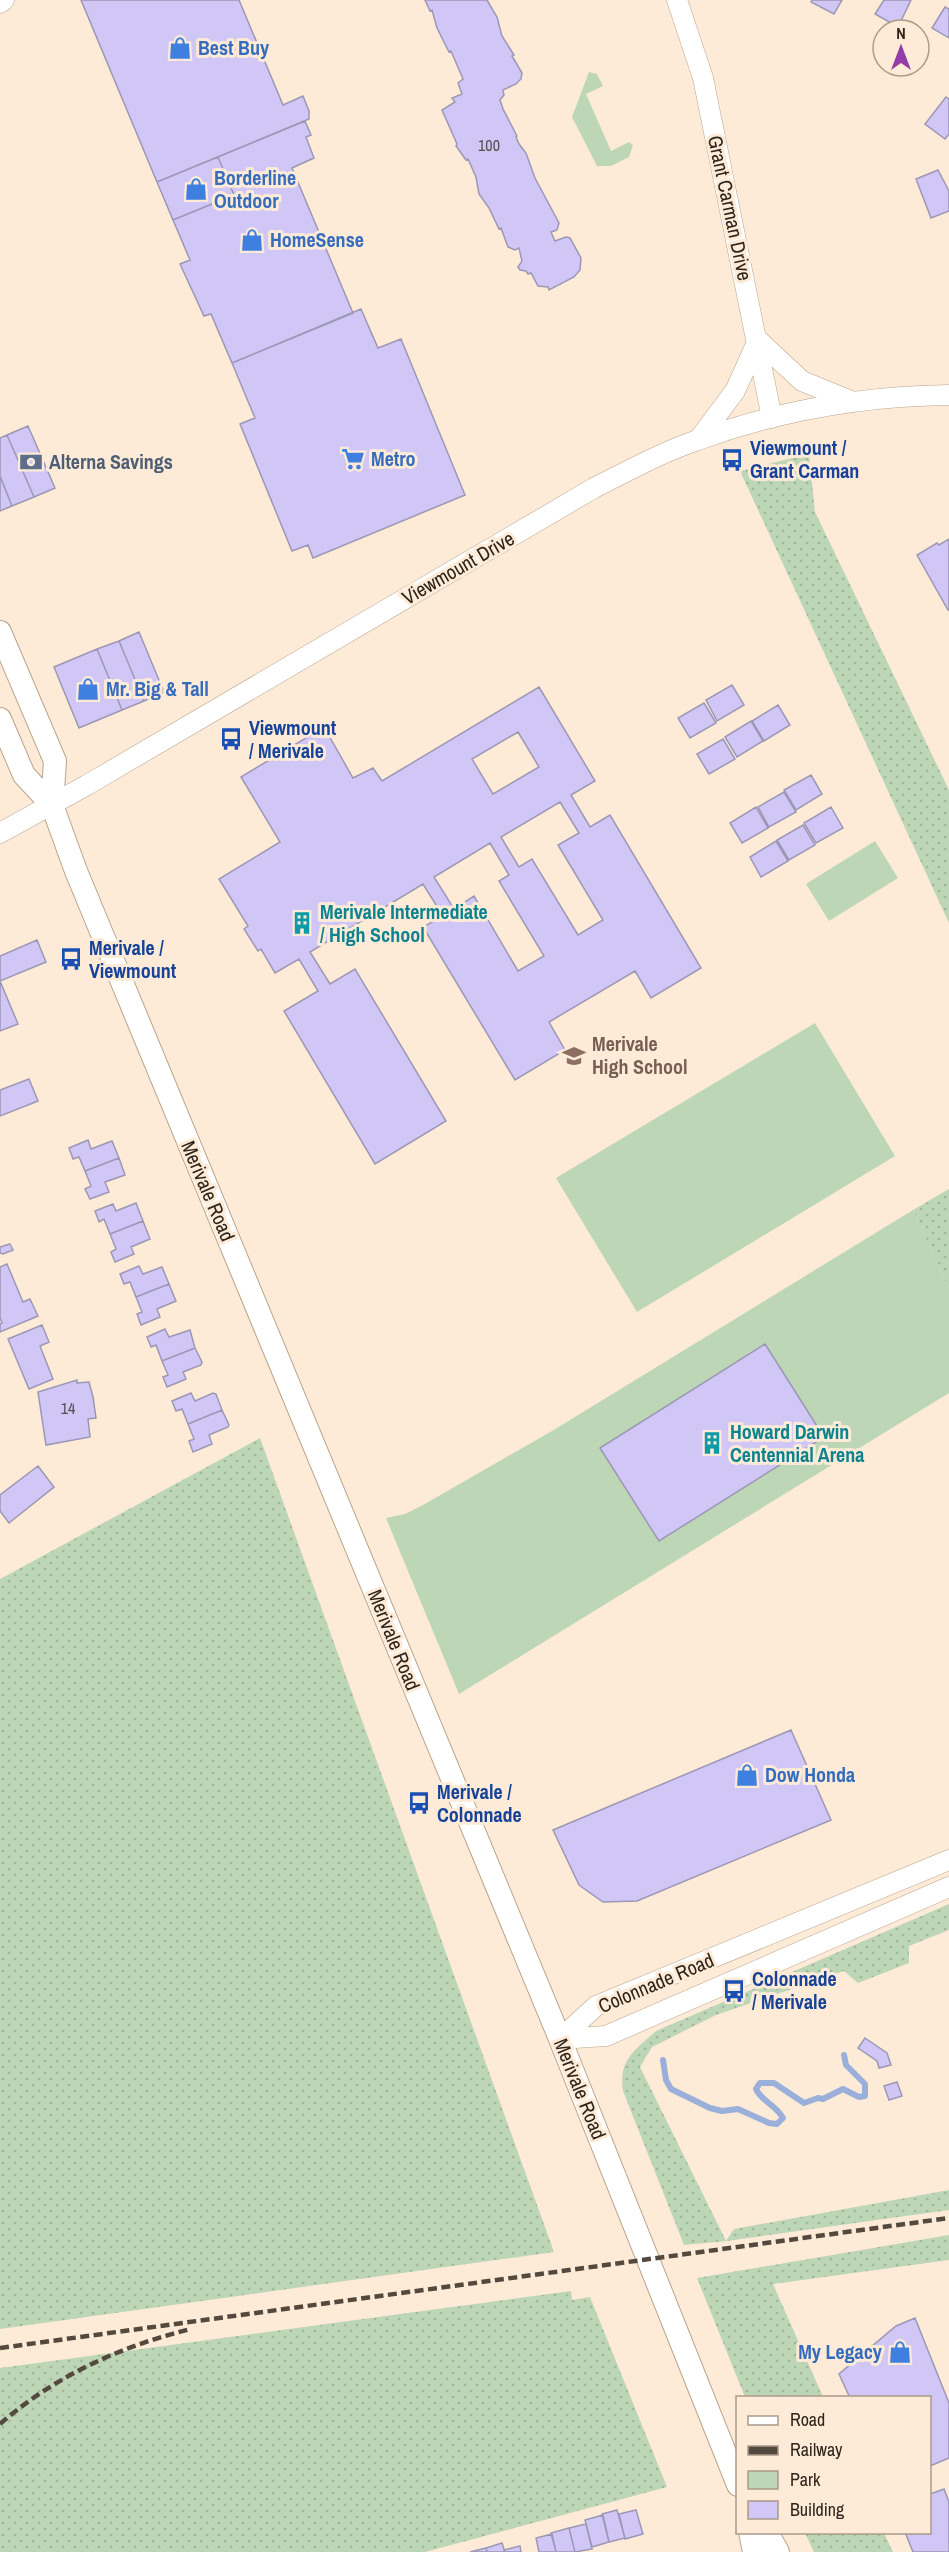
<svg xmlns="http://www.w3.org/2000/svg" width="949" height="2552" font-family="'Archivo Narrow',sans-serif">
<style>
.grass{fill:url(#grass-dots)}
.green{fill:#bcd6b6}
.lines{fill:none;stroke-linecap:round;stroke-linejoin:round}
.stream{stroke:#9ab0da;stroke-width:6}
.building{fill:#d0c7f7;stroke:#9c97b4;stroke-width:1.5;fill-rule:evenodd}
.tertiary-casing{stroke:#b9a38b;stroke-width:21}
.secondary-casing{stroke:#b9a38b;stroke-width:24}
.tertiary{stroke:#fff;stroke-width:20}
.secondary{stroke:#fff;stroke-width:22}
.rail{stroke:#54493e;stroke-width:4.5;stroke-dasharray:9 4.5;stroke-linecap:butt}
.labels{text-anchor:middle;stroke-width:6;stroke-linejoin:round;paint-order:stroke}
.number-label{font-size:16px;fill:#554c51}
.shop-label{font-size:20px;font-weight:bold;fill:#366cbe;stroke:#feebd7;text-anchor:start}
.street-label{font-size:20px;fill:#2c231a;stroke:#feebd7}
.transit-label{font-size:20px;font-weight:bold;fill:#164399;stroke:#feebd7;text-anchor:start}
.service-label{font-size:20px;font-weight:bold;fill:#4e5e75;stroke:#feebd7;text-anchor:start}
.culture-label{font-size:20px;font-weight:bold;fill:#0d838f;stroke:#feebd7;text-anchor:start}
.education-label{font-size:20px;font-weight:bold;fill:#785e54;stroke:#feebd7;text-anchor:start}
</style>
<defs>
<pattern id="grass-dots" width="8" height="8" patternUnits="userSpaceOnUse" patternTransform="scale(1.5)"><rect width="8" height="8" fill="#bcd6b6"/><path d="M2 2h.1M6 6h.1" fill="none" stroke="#a2b79c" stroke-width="1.8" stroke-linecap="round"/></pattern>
</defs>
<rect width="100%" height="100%" fill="#feebd7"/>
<path class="grass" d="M809,454L815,512L949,790V923L740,471Z
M949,1189V1289L913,1210Z
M260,1438L554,2252L0,2329V1579Z
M949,1904V1930L909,1946V1963L858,1983L844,1971L716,2015L652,2047L640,2067L726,2241L734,2229L949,2190V2210L727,2241L684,2245L623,2091C618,2060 635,2050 656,2031Z
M949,2235V2260L773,2284L823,2397H745L697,2278Z
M571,2291L572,2300L590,2297L667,2487L425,2552H0V2368Z
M805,2533H884L893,2552H814Z"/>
<path class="green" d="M589,72L597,74L603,86L586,94L611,151L629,142L633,145L629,157L611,166H597L572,117Z
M875,841L898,878L829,921L806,884Z
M815,1023L895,1156L637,1312L556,1178Z
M913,1210L949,1289V1393L459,1694L386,1518L405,1514L423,1505L552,1431Z"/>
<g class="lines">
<path class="stream" d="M663,2060L666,2080L671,2089L710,2108L722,2111L738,2109L769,2123L777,2124L783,2118C776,2105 761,2101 756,2089L760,2083H774L804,2103L818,2098L823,2099L843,2089L859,2097L865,2096V2084L846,2065L844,2055"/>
</g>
<path class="building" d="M81,0H239L283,105L303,96L309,111V119L157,182Z
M425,0H487L497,17L502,36L514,55L512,56L522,73L521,79L516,84L503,90L504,95L500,100L503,109L517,136L516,137L519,144L526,153L535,178L559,223L557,230L551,232L555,241L566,237L570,238L581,258L580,270L574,277L549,290L548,287L538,286L531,273L528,274L526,271L520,270L518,267L522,261L519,248L515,250L508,247L501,228L499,229L489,208L479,194L476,177L468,159L466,160L456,146L457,144L442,110L455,102L452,98L462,94L458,83L463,79L451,51L449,52L437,28L432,10L430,11Z
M812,0H842L834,14L811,2Z
M884,0H911L898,27L875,14Z
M945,7L949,9V38L932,28Z
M946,97L949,99V134L945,139L925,124Z
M305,121L311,135L306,137L314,158L292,168L353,313L232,363L211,314L204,316L180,264L190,260L173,220L234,195L218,157Z
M218,157L234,195L173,220L157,182Z
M938,170L949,191V211L931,218L916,179Z
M361,309L378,348L401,339L465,495L313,558L308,545L292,551L240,424L255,418L232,363Z
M28,426L55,488L34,497L7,435Z
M7,435L34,497L12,506L0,476V438Z
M0,476L12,506L0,511Z
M949,539V610H948L917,555L937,543L939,545Z
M139,632L164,692L144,701L119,641Z
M119,641L144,701L122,710L97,649Z
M97,649L122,710L79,728L54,667Z
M732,685L744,705L717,721L706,700Z
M539,687L595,781L571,795L590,827L610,815L701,968L651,998L635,971L549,1022L565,1050L515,1080L423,927L443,916L423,884L310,952L330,984L355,969L446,1121L375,1164L284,1011L318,991L299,959L275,973L261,949L258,951L244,929L248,926L219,879L280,842L241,777L324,727L353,778L373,768L382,781ZM518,732L539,767L493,794L472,759ZM560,802L579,833L558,845L603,920L578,935L532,859L519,867L501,837ZM490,843L509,875L499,881L544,956L518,971L474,896L454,909L434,877Z
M704,703L716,723L690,738L678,718Z
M778,705L790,725L764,741L752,721Z
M751,721L763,741L737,757L725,737Z
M723,739L735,759L709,774L697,754Z
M811,775L822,794L796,810L784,790Z
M784,792L796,812L769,827L758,807Z
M756,807L768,828L742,843L730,823Z
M831,807L843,828L816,843L804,823Z
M803,825L815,845L789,860L777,840Z
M776,841L788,861L761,877L750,857Z
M37,940L46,962L0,981V956Z
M0,981L18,1024L0,1031Z
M29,1079L38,1101L0,1116V1090Z
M88,1140L91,1149L112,1141L119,1158L85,1171L79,1157L73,1159L69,1148Z
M119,1158L125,1175L105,1182L109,1192L90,1199L85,1189L91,1186L85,1171Z
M136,1203L143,1221L110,1234L104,1219L99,1222L95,1211L113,1204L116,1211Z
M143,1221L150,1239L131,1247L134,1254L115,1262L111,1252L116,1249L110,1234Z
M10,1244L13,1250L3,1254L0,1253V1247Z
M7,1264L23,1302L30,1299L38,1316L0,1332V1324L2,1323L0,1318V1267Z
M139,1266L143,1274L162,1267L169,1284L136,1297L130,1282L124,1284L120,1274Z
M169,1284L176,1301L157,1309L160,1317L141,1325L137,1314L142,1312L136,1297Z
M42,1325L49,1342L40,1346L53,1379L29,1389L8,1339Z
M165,1329L169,1337L190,1330L195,1348L162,1361L156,1345L151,1347L147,1337Z
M765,1344L824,1437L659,1541L600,1448Z
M195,1348L202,1362L201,1365L183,1372L186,1379L167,1387L163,1377L168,1375L162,1361Z
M77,1380V1383L89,1382L93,1397L96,1418L88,1419L90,1437L46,1445L38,1392Z
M191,1393L195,1401L213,1393L216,1394L222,1410L188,1424L182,1409L176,1411L172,1401Z
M222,1410L229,1425L228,1427L209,1435L212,1444L193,1452L189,1441L194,1439L188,1424Z
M38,1466L54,1487L9,1523L0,1511V1495Z
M791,1730L831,1820L637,1901L603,1902L579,1885L553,1830Z
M865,2038L887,2053L891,2065L879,2068L877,2061L858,2048Z
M897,2082L902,2096L889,2100L884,2086Z
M915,2318L949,2403V2458L930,2466V2398H850L839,2374L896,2326Z
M944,2489L949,2502V2552H913L905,2532H930V2494Z
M617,2510L625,2538L609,2542L602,2514Z
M636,2510L643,2534L625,2539L619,2514Z
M603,2515L609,2542L592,2547L585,2520Z
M586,2524L592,2549L575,2552L569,2528Z
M569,2528L575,2552H556L551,2533Z
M552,2534L556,2552H539L536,2538Z
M502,2543L505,2552H487L486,2548Z
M520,2546L521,2552H505L504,2550Z
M486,2548L487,2552H470Z"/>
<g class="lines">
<g class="tertiary-casing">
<path id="tertiary" d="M677,0L703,78L772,418
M0,3L4,0
M758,340L802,381L851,401
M699,439L735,391L758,340
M0,833L87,785L594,488C628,471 662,452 698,440C778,411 864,396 949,395
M560,2039L596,2006L949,1860
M560,2039L606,2036L949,1887"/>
</g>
<g class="secondary-casing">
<path id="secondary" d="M0,632L55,761L52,805L76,871L560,2039L738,2485
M0,719L24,775L52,805
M750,2532L754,2552
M767,2532L778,2552"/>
</g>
<use href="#tertiary" class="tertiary"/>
<use href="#secondary" class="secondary"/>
<path class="rail" d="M0,2348L949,2218
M0,2424C55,2376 121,2346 191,2329"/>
</g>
<defs>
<g id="shop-bare" transform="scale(1.8)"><path d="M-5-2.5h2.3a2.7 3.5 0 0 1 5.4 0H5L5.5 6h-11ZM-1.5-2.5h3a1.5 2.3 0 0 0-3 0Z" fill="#3f7fe0" stroke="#feebd7" stroke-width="2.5" paint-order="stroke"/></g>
<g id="supermarket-bare" transform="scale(1.8)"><path d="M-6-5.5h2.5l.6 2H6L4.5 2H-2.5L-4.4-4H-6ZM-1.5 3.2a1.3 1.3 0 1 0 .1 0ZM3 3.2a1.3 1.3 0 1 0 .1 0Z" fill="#3f7fe0" stroke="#feebd7" stroke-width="2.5" paint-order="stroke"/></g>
<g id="bus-bare" transform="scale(1.8)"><path d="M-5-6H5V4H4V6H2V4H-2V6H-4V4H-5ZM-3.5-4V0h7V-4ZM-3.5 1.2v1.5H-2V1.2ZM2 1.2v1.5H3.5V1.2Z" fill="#1a4fb4" stroke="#feebd7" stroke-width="2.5" paint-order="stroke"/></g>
<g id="bank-bare" transform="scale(1.8)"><path d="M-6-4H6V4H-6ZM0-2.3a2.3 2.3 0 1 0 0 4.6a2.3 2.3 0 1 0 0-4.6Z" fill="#5c6f8a" stroke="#feebd7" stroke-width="2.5" paint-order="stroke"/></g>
<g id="building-bare" transform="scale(1.8)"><path d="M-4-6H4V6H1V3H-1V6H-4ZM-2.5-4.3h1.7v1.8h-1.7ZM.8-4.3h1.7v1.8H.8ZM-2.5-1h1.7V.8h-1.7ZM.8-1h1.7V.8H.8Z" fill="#0f9aa8" stroke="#feebd7" stroke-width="2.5" paint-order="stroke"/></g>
<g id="school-bare" transform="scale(1.8)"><path d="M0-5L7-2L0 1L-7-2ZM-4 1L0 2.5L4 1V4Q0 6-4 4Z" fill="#8d6e63" stroke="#feebd7" stroke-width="2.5" paint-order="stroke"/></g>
</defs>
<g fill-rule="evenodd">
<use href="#shop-bare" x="180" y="48"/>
<use href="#shop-bare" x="196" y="189"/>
<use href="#shop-bare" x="252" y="240"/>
<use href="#supermarket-bare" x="353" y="459"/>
<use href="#bus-bare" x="732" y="460"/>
<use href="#bank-bare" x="31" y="462"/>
<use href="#shop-bare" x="88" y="689"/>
<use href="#bus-bare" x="231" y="739"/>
<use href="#building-bare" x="302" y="923"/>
<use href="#bus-bare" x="71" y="959"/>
<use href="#school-bare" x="574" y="1056"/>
<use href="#building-bare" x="712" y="1443"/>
<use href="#shop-bare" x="747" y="1775"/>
<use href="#bus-bare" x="419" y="1803"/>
<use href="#bus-bare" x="734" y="1991"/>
<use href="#shop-bare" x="900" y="2352"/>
</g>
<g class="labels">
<g class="number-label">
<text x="489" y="151">100</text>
<text x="68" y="1414">14</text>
</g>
<g class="shop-label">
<text x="198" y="55">Best Buy</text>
<text x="214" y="185">Borderline<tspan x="214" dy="23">Outdoor</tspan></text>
<text x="270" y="247">HomeSense</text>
<text x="371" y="466">Metro</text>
<text x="106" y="696">Mr. Big &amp; Tall</text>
<text x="765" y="1782">Dow Honda</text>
<text x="882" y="2359" text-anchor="end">My Legacy</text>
</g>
<g class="street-label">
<text transform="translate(730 208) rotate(78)" y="7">Grant Carman Drive</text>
<text transform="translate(458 568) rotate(-30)" y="7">Viewmount Drive</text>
<text transform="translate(208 1191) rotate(67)" y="7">Merivale Road</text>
<text transform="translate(394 1640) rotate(68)" y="7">Merivale Road</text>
<text transform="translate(656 1983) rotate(-23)" y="7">Colonnade Road</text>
<text transform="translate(580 2089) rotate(68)" y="7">Merivale Road</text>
</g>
<g class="transit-label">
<text x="750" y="455">Viewmount /<tspan x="750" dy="23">Grant Carman</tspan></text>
<text x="249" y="735">Viewmount<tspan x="249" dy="23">/ Merivale</tspan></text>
<text x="89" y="955">Merivale /<tspan x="89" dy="23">Viewmount</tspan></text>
<text x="437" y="1799">Merivale /<tspan x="437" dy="23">Colonnade</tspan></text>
<text x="752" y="1986">Colonnade<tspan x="752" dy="23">/ Merivale</tspan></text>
</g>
<g class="service-label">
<text x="49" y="469">Alterna Savings</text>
</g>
<g class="culture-label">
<text x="320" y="919">Merivale Intermediate<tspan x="320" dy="23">/ High School</tspan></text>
<text x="730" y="1439">Howard Darwin<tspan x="730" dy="23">Centennial Arena</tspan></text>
</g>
<g class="education-label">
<text x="592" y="1051">Merivale<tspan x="592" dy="23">High School</tspan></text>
</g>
</g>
<rect x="736" y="2396" width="195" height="138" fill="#feebd7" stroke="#aa9b8b" stroke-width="1.5"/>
<rect x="748" y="2416" width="30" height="9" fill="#ffffff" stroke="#aa9b8b" stroke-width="1.5"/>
<text x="790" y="2426" font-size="18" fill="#2c231a">Road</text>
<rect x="748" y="2446" width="30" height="9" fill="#54493e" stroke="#aa9b8b" stroke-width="1.5"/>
<text x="790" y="2456" font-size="18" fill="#2c231a">Railway</text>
<rect x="748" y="2471" width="30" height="18" fill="#bcd6b6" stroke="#aa9b8b" stroke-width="1.5"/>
<text x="790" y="2486" font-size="18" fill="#2c231a">Park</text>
<rect x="748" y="2501" width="30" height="18" fill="#d0c7f7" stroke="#aa9b8b" stroke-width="1.5"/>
<text x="790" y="2516" font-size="18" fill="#2c231a">Building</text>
<g transform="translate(901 48)"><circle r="28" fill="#feebd7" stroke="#aa9b8b" stroke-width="1.5"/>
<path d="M0-4.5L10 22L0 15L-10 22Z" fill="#943da9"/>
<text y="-9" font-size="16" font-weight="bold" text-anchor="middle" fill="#2c231a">N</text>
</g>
</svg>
